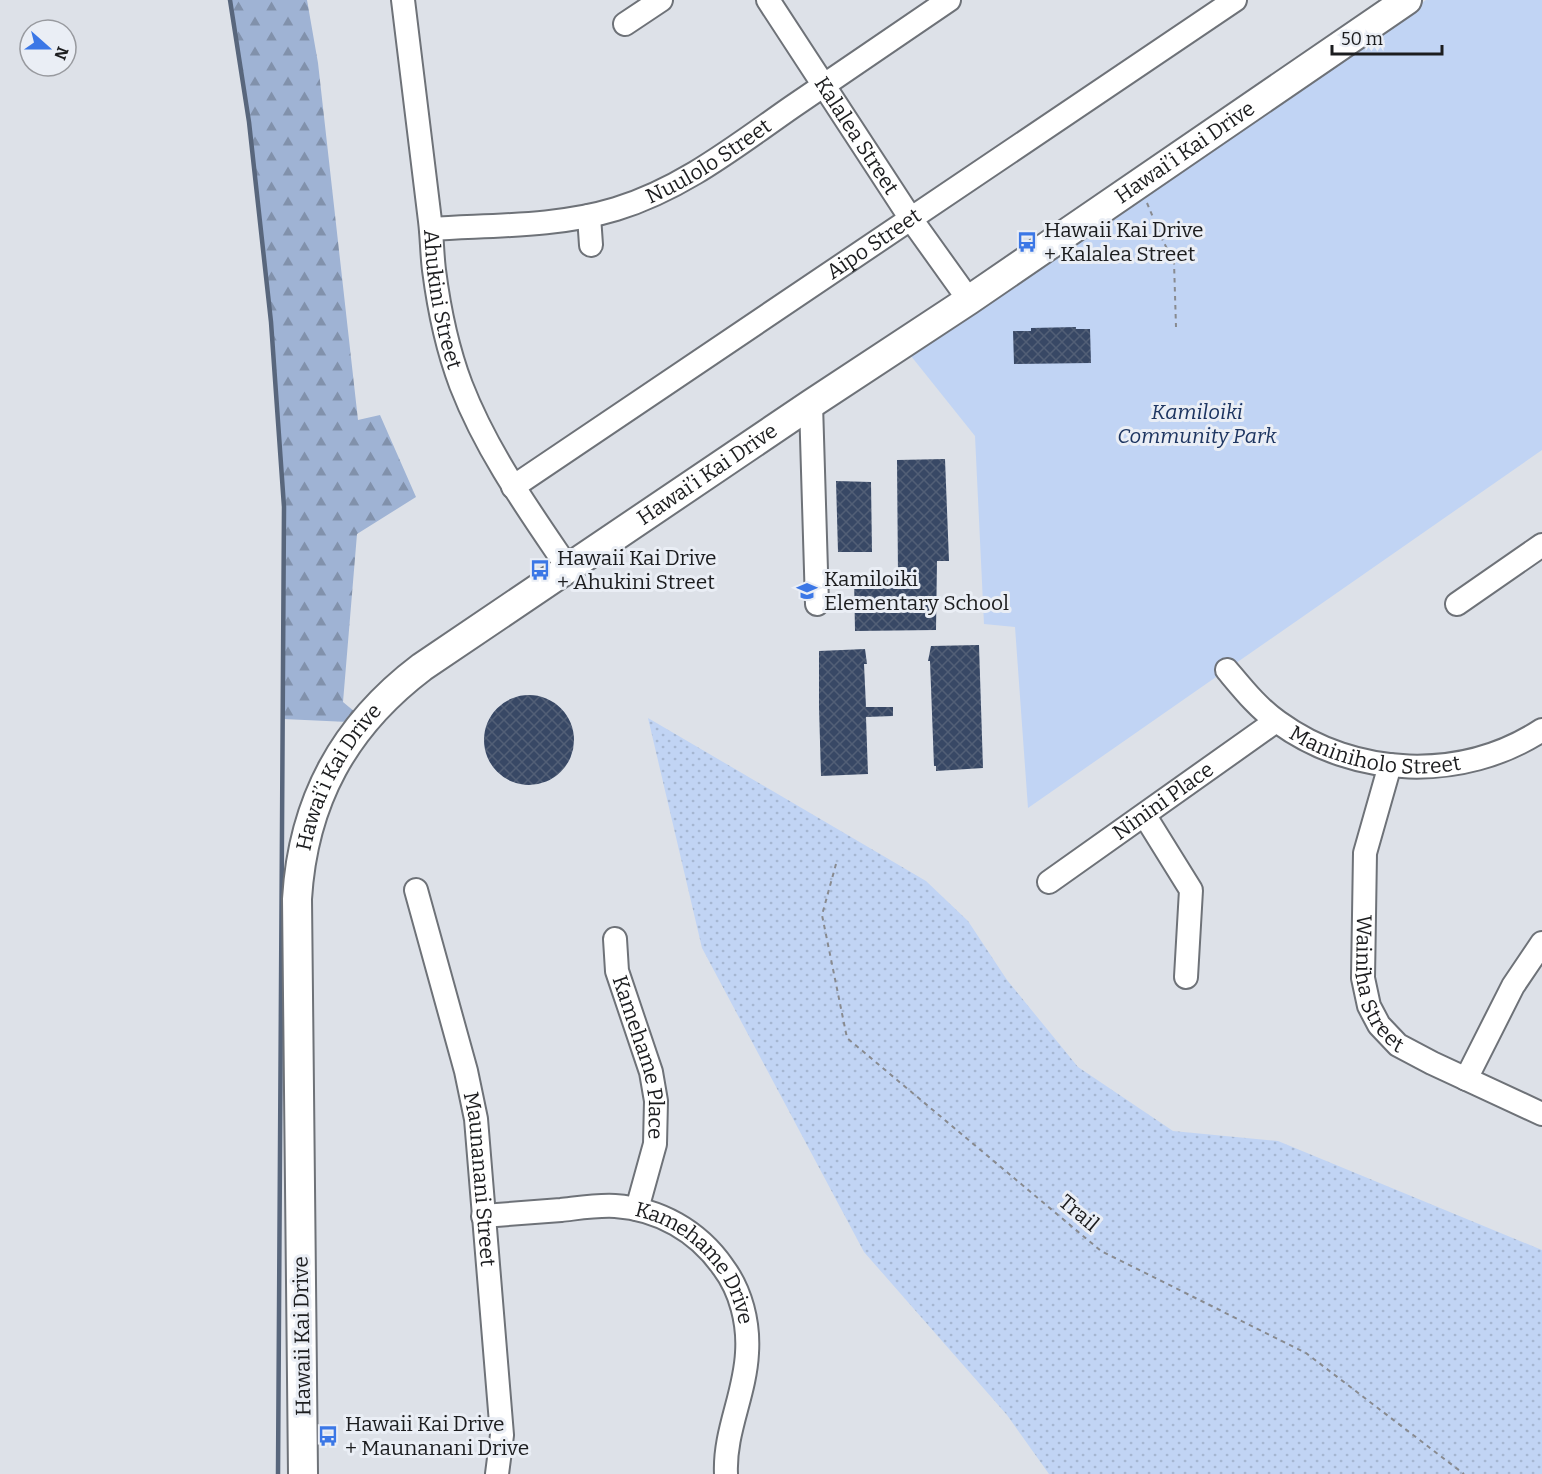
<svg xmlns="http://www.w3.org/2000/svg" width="1542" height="1474" font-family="Bitter,serif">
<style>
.grass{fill:url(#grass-dots)}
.forest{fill:url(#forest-firs)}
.park{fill:#c1d4f4}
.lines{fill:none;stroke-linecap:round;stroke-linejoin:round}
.stream{stroke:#58667c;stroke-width:4.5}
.building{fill:url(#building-cross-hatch)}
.minor-casing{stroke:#6e7278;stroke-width:26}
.major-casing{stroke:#6e7278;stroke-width:32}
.path{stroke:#888a8f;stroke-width:2;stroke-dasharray:4.5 4.5;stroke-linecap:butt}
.minor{stroke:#fff;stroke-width:22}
.major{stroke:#fff;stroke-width:28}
.labels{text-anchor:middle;stroke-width:6;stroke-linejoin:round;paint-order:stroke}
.street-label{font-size:21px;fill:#1c1d1f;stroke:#eaeef5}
.poi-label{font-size:21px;fill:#1c1d1f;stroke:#eaeef5;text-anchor:start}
.park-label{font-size:21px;font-style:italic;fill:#1d3561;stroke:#eaeef5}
</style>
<defs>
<pattern id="grass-dots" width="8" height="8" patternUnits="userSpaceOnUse" patternTransform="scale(1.5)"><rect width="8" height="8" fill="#c1d4f4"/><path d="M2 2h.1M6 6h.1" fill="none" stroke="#a5b6d1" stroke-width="1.8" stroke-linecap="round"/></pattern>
<pattern id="forest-firs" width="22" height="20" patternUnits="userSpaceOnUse" patternTransform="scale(1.5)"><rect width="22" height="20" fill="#9fb3d4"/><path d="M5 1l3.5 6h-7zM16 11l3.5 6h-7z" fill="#8191ab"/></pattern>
<pattern id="building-cross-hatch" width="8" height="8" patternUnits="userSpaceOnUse" patternTransform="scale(1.5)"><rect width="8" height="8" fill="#384865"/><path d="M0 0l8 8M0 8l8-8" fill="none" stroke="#525f76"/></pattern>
</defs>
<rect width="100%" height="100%" fill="#dde1e8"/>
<path class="grass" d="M648,718L926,881L968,921L1007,980L1078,1067L1173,1131L1278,1141L1542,1250V1474H1049L1007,1415L864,1252L702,948Z"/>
<path class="forest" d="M230,0H307L318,63L358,420L380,415L416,497L357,534L343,702L355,712L348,722L283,719L284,507L271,322L249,122Z"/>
<path class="park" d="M1426,0H1542V450L1028,808L1015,627L984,624L975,436L911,356Z"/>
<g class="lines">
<path class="stream" d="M230,0L249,122L271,322L284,507L278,1474"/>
</g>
<path class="building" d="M1076,327V329H1090L1091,363L1014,364L1013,331H1031V328Z
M945,459L949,561H937L936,630L855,631L854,576L898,575L897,460Z
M836,481L871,482L872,552H838Z
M979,645L983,768L936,771V766H934L930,661H928L931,646Z
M865,649L867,664H864L866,707H893V716L866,717L868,774L821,776L819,707V651Z
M484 740a45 45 0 1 1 90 0a45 45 0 1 1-90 0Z"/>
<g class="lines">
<g class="minor-casing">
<g id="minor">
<path id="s1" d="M403,0C412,74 421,147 430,221C432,237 432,254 434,270C439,309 447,348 461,385C487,452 528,509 568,568"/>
<path id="s2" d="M768,0L911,219L969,300"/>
<path d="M625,24L661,0"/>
<path d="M589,216L591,245"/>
<path id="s3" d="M431,229C492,225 557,227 616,209C682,189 736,146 792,107C844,71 897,36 949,0"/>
<path d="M811,404L817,604"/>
<path id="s4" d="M513,487L1235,0"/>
<path d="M1457,604L1542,545"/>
<path id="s5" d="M1227,670C1243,689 1258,708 1278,722C1355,778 1462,782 1542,730"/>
<path id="s6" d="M1390,765L1365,853L1363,978L1369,1006L1379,1025L1398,1045L1432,1063L1542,1114"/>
<path d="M1145,816L1191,890L1186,977"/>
<path id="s7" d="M1049,882L1276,721"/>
<path id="s8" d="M416,890L466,1071L476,1119L502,1435L497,1474"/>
<path id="s9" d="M615,939L617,971L651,1072L656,1101L655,1144L637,1209"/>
<path d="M1466,1079L1513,986L1542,943"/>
<path id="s10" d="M483,1216C509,1214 535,1212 561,1210C579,1208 597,1205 615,1206C659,1209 698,1231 723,1267C741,1291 749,1323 747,1353C745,1395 724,1432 726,1474"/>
</g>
</g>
<g class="major-casing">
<g id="major">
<path id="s11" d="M303,1474L297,899C303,801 344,726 422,667L811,404L969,300L1407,0"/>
</g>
</g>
<path class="path" d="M1147,203L1163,241L1174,262L1176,327
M836,864L822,915L847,1038L1101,1251L1306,1353L1464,1474"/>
<use href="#minor" class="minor"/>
<use href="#major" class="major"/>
</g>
<defs>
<g id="bus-bare" transform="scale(1.62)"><path d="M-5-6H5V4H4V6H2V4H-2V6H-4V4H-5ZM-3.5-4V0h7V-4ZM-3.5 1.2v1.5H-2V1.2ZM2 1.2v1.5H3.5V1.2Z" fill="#3b77e6" stroke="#eaeef5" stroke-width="2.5" paint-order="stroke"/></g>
<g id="school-bare" transform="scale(1.62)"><path d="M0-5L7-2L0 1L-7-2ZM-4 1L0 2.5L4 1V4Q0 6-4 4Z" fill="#3b77e6" stroke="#eaeef5" stroke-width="2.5" paint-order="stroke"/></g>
</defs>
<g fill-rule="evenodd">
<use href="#bus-bare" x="1027" y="242"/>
<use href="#bus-bare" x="540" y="570"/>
<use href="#school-bare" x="807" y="591"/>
<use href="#bus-bare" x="328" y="1436"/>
</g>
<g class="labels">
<g class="street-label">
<text dy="7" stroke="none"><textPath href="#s2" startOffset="162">Kalalea Street</textPath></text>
<text dy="7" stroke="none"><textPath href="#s11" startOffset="1768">Hawai’i Kai Drive</textPath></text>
<text dy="7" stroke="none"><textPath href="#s3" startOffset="291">Nuulolo Street</textPath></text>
<text dy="7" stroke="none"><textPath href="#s4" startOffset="435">Aipo Street</textPath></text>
<text dy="7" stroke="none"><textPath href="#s1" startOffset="302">Ahukini Street</textPath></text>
<text dy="7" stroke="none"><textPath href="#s11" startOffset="1192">Hawai’i Kai Drive</textPath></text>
<text dy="7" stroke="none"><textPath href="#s5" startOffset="177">Maniniholo Street</textPath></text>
<text dy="7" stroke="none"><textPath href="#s11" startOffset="706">Hawai’i Kai Drive</textPath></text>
<text dy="7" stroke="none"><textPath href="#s7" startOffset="140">Ninini Place</textPath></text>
<text dy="7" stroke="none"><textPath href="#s6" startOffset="226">Wainiha Street</textPath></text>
<text dy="7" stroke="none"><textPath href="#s9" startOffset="122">Kamehame Place</textPath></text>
<text dy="7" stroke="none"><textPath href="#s8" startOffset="297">Maunanani Street</textPath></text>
<text transform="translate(1079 1213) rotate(40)" y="7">Trail</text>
<text dy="7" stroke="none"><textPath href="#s10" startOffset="238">Kamehame Drive</textPath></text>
<text transform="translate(302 1336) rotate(-91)" y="7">Hawaii Kai Drive</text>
</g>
<g class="poi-label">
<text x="1044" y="237">Hawaii Kai Drive<tspan x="1044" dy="24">+ Kalalea Street</tspan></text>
<text x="557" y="565">Hawaii Kai Drive<tspan x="557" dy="24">+ Ahukini Street</tspan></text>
<text x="824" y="586">Kamiloiki<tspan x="824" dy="24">Elementary School</tspan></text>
<text x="345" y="1431">Hawaii Kai Drive<tspan x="345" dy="24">+ Maunanani Drive</tspan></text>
</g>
<g class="park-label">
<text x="1197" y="419">Kamiloiki<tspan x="1197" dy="24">Community Park</tspan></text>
</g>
</g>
<g transform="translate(48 48) rotate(111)"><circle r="28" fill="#eaeef5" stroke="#989a9f" stroke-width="1.5"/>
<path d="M0-4.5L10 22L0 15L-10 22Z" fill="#3b77e6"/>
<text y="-9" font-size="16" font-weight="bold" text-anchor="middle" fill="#1c1d1f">N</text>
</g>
<path d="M1332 45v9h110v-9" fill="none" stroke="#1c1d1f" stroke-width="3"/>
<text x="1341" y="45" font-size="18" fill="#1c1d1f" stroke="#eaeef5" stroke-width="4.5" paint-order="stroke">50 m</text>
</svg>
